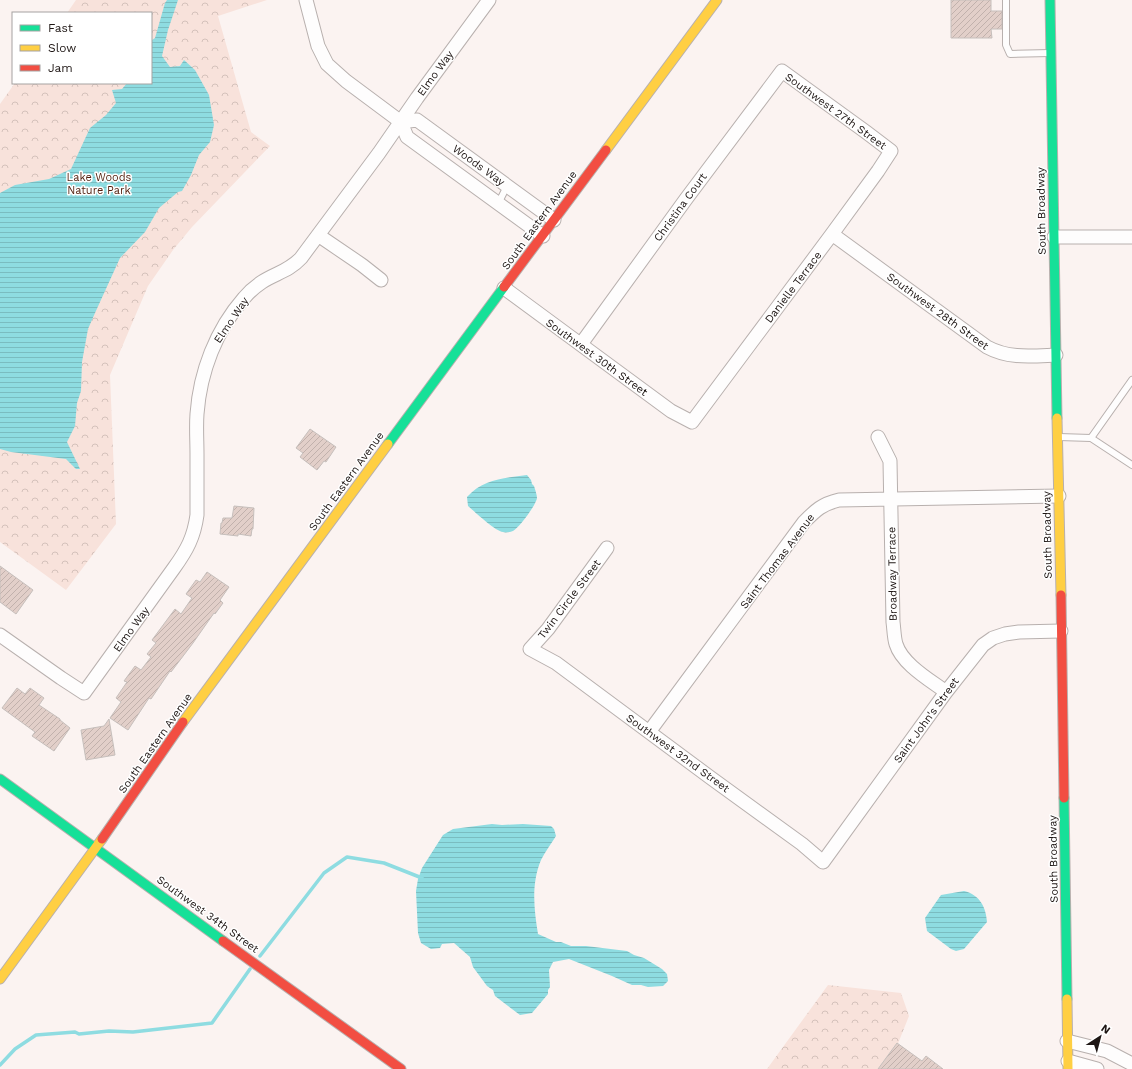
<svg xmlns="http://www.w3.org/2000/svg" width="1132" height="1069" font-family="'Work Sans',sans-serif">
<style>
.forest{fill:url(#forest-crowns)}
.water{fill:url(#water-rules)}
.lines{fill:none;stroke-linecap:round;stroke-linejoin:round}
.stream{stroke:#8edce1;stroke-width:3.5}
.building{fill:url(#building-hatch);stroke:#c6bfbc}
.lane-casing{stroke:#b8b0ae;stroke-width:8}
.street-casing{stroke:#b8b0ae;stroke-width:15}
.fast-casing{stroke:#b8b0ae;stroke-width:11}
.slow-casing{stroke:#b8b0ae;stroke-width:11}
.jam-casing{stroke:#b8b0ae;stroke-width:11}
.lane{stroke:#fefdfd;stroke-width:6}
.street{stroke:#fefdfd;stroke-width:13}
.fast{stroke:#16e098;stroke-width:9}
.slow{stroke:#ffcf43;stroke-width:9}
.jam{stroke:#f24e42;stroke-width:9}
.labels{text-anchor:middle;stroke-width:3;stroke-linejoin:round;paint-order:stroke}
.street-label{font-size:11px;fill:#1e1614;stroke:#fff}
.park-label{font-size:11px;fill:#511f0e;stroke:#fff}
</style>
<defs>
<pattern id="forest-crowns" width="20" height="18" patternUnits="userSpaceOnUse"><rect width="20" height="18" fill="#f8e2db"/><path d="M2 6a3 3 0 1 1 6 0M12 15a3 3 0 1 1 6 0" fill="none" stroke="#d4c1bb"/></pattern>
<pattern id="water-rules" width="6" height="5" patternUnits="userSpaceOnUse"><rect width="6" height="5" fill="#8edce1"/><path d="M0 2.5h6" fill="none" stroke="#7abcc0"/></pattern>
<pattern id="building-hatch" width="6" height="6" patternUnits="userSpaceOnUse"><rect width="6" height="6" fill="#e2cfc9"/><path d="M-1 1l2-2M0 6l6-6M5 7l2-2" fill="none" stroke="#c1b1ac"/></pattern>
</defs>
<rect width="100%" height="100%" fill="#fbf3f1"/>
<path class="forest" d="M76,0H267L218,16L251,132L270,146L192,227L173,250L148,286L110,375L116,524L66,590L0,542V104L15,83H151V13H67Z
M828,985L901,993L909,1016L897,1046L880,1069H767Z"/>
<path class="water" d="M167,0H178L168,30L162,56L170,67L180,66L184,60L195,70L209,95L214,125L210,142L199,155L191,175L182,191L178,192L159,208L145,232L120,258L95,313L88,329L82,362L81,391L77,403L75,426L67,442L80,469H76L66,459L11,452L0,449V193L15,185L49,179L71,169L90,128L106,115L116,103L112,90L122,89L127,83H151V40H152L155,38L165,3Z
M527,475L531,480L532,484L534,486C535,489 537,495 537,498C536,505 519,528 513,531C511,532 505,533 503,532C495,531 475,512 468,506L467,497C483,479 505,478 527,475Z
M492,824L502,825L523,824L551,826L554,829L556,836C551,844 545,852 541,860C531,884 534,909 538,934L556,942H561L571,946H586L627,951L634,955L644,958L662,969L667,974L668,981L663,986L648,987L641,985H632L612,976L569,959L553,962L549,970L550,987L548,990V994L532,1013L520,1015L495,996L493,990L487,986L473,967L470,957L454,943L442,944L440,948L431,949L421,943L418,933L416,891L418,879L422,868L443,835L453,829Z
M964,891C980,895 986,907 987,922L964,949L956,951L951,949L927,931L925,918L941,895Z"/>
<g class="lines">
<path class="stream" d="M260,956L324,873L347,857L384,863L422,878
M0,1065L15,1049L36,1035L75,1032L79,1034L109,1031L133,1032L212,1023L250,969"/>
</g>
<path class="building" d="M951,0H991V11H1002V29H991L992,38H951Z
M310,429L336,447L326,462L324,461L317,470L300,457L303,453L296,448Z
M234,506L254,508L253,529H252L251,536L238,534V536L220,534L221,523H222L223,518H232Z
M0,566L33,590L16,614L0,602Z
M207,572L229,587L220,600L223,603L215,614L214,613L193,643L171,672L170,671L151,699L149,698L128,730L110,718L121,702L116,698L127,682L124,681L135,666L141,670L151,657L147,654L156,643L152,640L175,609L181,614L192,598L186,594L196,580L200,582Z
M17,688L25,694L30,688L44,698L39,705L60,719V720L70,728L54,751L32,736L35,732L2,708Z
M109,719L115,755L86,760L81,730L104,726Z
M897,1043L922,1061L926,1056L943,1069H878Z"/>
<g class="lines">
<g class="lane-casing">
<path id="lane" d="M1006,0V45L1010,54L1050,53
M498,204L507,186
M1059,437L1091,438L1132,465
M1091,438L1132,380"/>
</g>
<g class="street-casing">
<path id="street" d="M306,0L318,46L327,64L346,81L401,122
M832,234L987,347C1009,359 1032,356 1056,355
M318,235L362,265L381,280
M543,236L407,137L401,122L417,120L554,220
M1054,237H1132
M504,288L671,411L692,422L832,234L878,171L891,151L866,132L782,71L686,199L581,344
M878,437L890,461L893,622C894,629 894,638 896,644C902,664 930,680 946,692
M607,548L548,629L530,649L556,663L711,778L802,844L823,862L946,692L983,645L993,638L1005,634L1019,632L1061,631
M0,635L61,678L84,693L174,568C187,550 194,537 197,515C197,494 197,474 197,454C197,441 196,427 197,414C200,372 216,330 244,298C249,292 256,286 262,282C276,273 289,271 301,258L379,153L417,98L489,0
M649,732L804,522C816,510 822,504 839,500L1059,496
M1067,1041L1107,1051L1132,1064
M1068,1061L1097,1069"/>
</g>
<g class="fast-casing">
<path id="fast" d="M1050,0L1057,418
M388,444L504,287
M0,779L223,941
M1064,798L1067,999"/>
</g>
<g class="slow-casing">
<path id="slow" d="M606,150L717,0
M1057,418L1061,595
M183,722L388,444
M0,979L102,839
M1067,999L1068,1069"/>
</g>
<g class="jam-casing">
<path id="jam" d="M504,287L606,150
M1061,595L1064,798
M102,839L183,722
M223,941L401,1069"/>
</g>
<use href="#lane" class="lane"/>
<use href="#street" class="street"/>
<use href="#fast" class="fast"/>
<use href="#slow" class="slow"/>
<use href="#jam" class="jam"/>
</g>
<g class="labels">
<g class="street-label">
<text transform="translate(435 73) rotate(-54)" y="4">Elmo Way</text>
<text transform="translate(836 111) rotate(36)" y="4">Southwest 27th Street</text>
<text transform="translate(479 165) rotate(36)" y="4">Woods Way</text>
<text transform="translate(680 207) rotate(-54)" y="4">Christina Court</text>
<text transform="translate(1041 211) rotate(-91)" y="4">South Broadway</text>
<text transform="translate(539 220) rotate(-54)" y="4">South Eastern Avenue</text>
<text transform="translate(793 287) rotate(-53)" y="4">Danielle Terrace</text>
<text transform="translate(938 311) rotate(36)" y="4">Southwest 28th Street</text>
<text transform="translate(231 320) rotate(-56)" y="4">Elmo Way</text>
<text transform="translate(597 357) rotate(36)" y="4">Southwest 30th Street</text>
<text transform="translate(346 481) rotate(-54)" y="4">South Eastern Avenue</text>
<text transform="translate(1047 535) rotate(-91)" y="4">South Broadway</text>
<text transform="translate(777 561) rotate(-53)" y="4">Saint Thomas Avenue</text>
<text transform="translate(892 574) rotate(-91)" y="4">Broadway Terrace</text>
<text transform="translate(569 599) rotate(-53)" y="4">Twin Circle Street</text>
<text transform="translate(131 629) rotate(-54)" y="4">Elmo Way</text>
<text transform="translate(926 720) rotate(-54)" y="4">Saint John's Street</text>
<text transform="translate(155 743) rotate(-55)" y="4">South Eastern Avenue</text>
<text transform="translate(678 753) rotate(36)" y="4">Southwest 32nd Street</text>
<text transform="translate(1053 859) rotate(-91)" y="4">South Broadway</text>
<text transform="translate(208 914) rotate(36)" y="4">Southwest 34th Street</text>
</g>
<g class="park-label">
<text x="99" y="181">Lake Woods<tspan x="99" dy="13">Nature Park</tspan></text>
</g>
</g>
<rect x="12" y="12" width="140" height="72" fill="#ffffff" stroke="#a5a2a1"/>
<rect x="20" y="25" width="20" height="6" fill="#16e098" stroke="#a5a2a1"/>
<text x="48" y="32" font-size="12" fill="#1e1614">Fast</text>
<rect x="20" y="45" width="20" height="6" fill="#ffcf43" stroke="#a5a2a1"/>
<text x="48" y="52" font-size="12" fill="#1e1614">Slow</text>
<rect x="20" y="65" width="20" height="6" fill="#f24e42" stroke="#a5a2a1"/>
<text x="48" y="72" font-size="12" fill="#1e1614">Jam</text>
<g transform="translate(1100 1037) rotate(36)" stroke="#ffffff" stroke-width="3" paint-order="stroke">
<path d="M0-3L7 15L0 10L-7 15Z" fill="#1e1614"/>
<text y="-6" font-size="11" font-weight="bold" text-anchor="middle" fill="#1e1614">N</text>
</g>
</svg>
